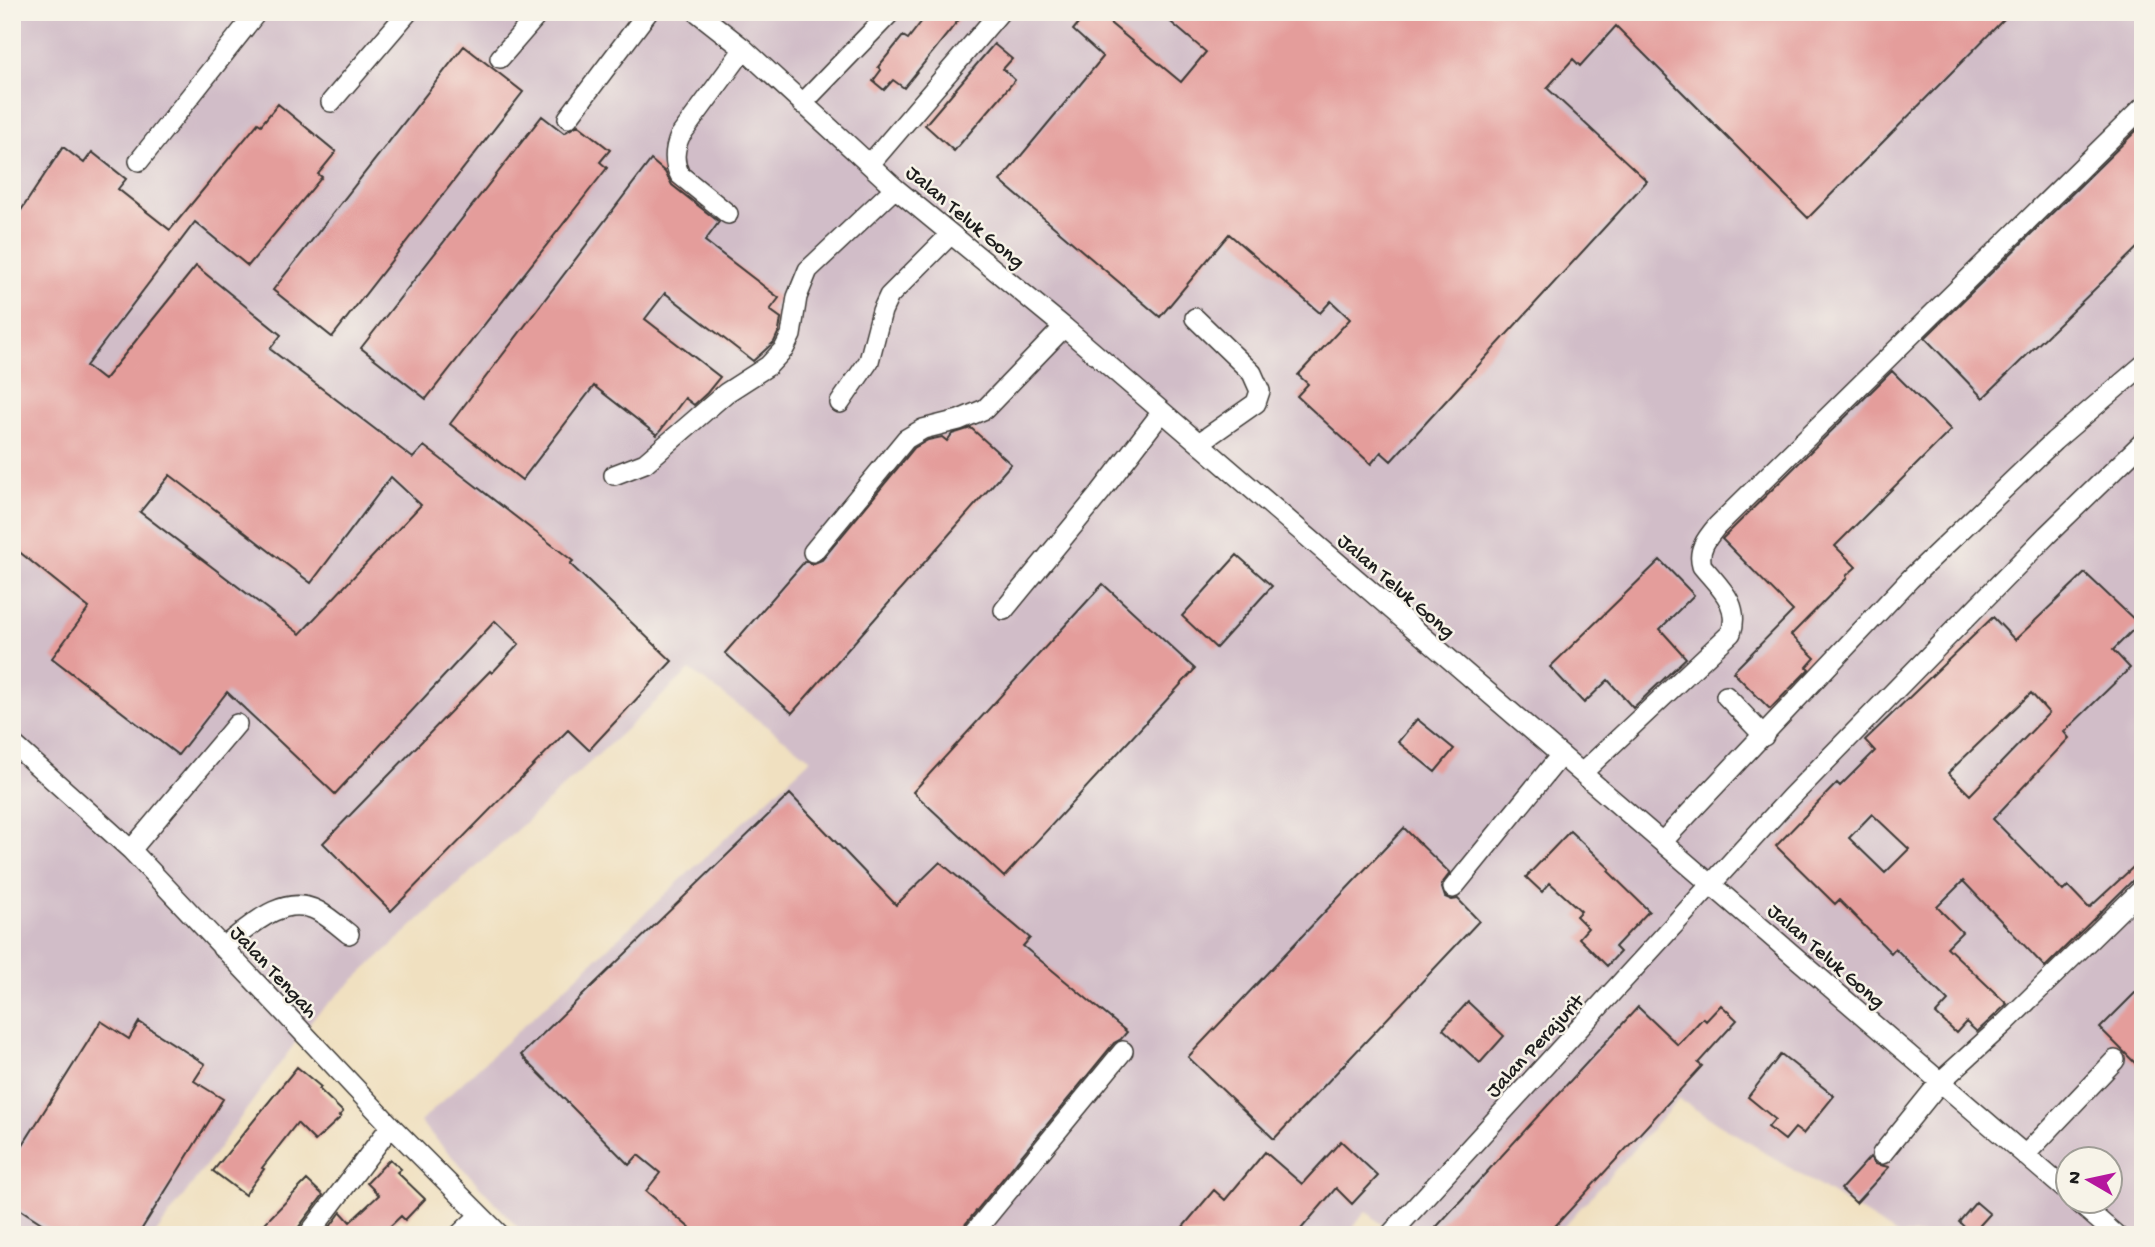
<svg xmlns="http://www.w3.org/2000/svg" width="2155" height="1247" font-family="'Gochi Hand',sans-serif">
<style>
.industrial{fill:#d1bdc8;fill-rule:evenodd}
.building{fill:#e49d9b;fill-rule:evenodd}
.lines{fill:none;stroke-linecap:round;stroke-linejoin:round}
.minor-casing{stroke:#3c3935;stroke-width:22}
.minor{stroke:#fff;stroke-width:19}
.labels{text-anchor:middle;stroke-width:5;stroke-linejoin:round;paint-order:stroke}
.street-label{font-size:21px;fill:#1c1c1c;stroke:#f7f3e8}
</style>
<rect width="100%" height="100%" fill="#f7f3e8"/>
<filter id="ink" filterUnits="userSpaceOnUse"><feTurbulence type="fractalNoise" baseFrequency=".0143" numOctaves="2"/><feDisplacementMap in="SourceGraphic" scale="14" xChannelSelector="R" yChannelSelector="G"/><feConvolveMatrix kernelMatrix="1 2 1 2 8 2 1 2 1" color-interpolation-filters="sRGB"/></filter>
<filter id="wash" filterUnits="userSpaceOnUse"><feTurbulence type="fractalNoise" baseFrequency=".00686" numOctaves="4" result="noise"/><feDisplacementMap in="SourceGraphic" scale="28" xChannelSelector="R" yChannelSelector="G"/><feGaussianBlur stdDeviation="1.57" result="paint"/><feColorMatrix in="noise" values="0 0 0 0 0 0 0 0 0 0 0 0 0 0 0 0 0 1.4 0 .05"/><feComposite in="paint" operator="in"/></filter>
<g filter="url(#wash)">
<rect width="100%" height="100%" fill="#f0e0c0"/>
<path class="industrial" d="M12,12H2143V1235H1898L1679,1099L1556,1235H1394L1366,1211L1347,1235H525L420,1122L811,759L690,670L314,1017L155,1235H12ZM2068,1160H2110V1202H2068Z"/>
<g id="blocks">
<path class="building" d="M929,12H965L904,88L893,80L884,90L873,81L881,70L878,67L903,36L908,39Z
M1088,12H1119L1110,23L1181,82L1206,52L1159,12H2011L1808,218L1616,26L1580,66L1573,59L1547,88L1647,181L1391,461L1381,452L1371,464L1297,396L1308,384L1298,375L1350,319L1331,301L1320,313L1229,234L1160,317L1000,181L1103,57L1073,30Z
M994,44L1012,59L1003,69L1015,80L954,151L925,125Z
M464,46L523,92L332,337L273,290Z
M278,104L336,152L318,174L322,177L248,266L195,222L86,366L104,380L196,266L281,335L270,349L413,458L424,446L573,561L570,564L672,661L589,750L568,730L391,911L323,843L490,671L492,673L519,644L495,621L335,794L227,692L178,755L52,658L89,608L12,546V224L63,147L84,163L92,152L126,179L118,189L170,230L258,123L261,125ZM170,475L311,583L391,477L421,505L300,634L140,512Z
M542,116L564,133L578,125L610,150L600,162L607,168L426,399L361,348Z
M2143,124V242L1983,398L1925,338Z
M651,160L665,172L672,185L719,222L705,241L779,298L770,310L781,318L779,331L774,342L753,361L665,293L645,319L720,377L707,393L694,405L685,398L657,435L594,386L522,480L450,424Z
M1892,371L1951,430L1835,546L1856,567L1846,576L1847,578L1791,635L1815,658L1807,667L1809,669L1770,709L1733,672L1793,611L1722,539Z
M971,428L1011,464L792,713L725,653L805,561L812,564L822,560L914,448L928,440L942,437L947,441L952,434Z
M1237,555L1272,586L1216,648L1182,616Z
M1660,560L1694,595L1660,629L1686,658L1633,708L1608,680L1584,703L1550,667Z
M2085,573L2139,624L2113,650L2130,668L2064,732L2069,738L1993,819L2063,891L2068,886L2089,908L2143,858V876L2134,879L2045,967L1963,881L1937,907L1962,932L1947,947L2007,1004L1977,1032L1966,1022L1956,1033L1936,1014L1948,1001L1895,948L1891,953L1839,900L1835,904L1776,846L1837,783L1840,786L1875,751L1865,740L1993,617L2015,640ZM2031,693L2049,713L1970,795L1948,773ZM1872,814L1909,849L1885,873L1849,838Z
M1103,584L1195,669L1004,877L913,792Z
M1417,719L1454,749L1435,772L1398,742Z
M790,794L896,905L940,862L1030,938L1023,946L1127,1032L1121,1039L1114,1043L963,1227L960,1235H698L646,1191L660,1173L638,1155L629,1165L521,1055Z
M1404,828L1450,873L1441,885L1445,897L1452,900L1458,899L1479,921L1274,1139L1188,1057Z
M1570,831L1610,869L1608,871L1649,911L1615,947L1620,952L1607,966L1579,938L1588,928L1576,916L1581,911L1550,883L1542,892L1526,877Z
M2143,985V1071L2100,1028Z
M1468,1002L1504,1036L1480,1063L1443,1029Z
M1721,1005L1737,1020L1698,1063L1702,1066L1547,1235H1429L1638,1007L1678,1045L1703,1018L1706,1021Z
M101,1021L129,1039L139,1022L205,1064L194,1081L223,1099L138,1235H60L12,1204V1162Z
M1781,1054L1834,1096L1803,1134L1795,1128L1785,1140L1768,1127L1775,1119L1748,1097Z
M297,1067L321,1087L319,1089L343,1112L339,1116L341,1117L315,1141L297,1123L262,1168L264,1169L245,1195L213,1171Z
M1341,1141L1378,1176L1352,1204L1336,1188L1296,1235H1176L1214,1190L1225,1200L1265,1152L1302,1184Z
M1870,1157L1875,1164L1889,1167L1856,1203L1841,1189Z
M390,1159L401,1169L397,1172L425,1199L405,1220L401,1216L381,1235H324L341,1212L350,1222L379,1195L367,1183Z
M307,1180L323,1195L298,1228L296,1235H259L267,1226L265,1223Z
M1976,1202L1990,1214L1972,1234L1959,1222Z"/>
</g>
</g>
<g filter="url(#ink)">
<use href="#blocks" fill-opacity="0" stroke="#3c3935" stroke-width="2"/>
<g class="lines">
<g class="minor-casing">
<path id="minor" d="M697,12L744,49L895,188L1064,327L2068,1192
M500,58L540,12
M331,102L408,12
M802,104L891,12
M568,118L648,12
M139,161L257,12
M870,164L1000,12
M728,214L680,175C673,162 674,150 680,136L744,49
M1195,318L1252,373L1260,391L1256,403L1199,443
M840,403L869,361L882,311L889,296L951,234
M614,475L645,463L726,393L768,366L784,349L791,335L797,297L808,270L895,188
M813,552L906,439L923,429L959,420L985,409L1064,327
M1004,610L1100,493L1162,412
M1726,696L1764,736
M12,743L131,850L391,1126L500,1235
M1582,773L1731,633C1741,604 1719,587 1702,566C1697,550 1707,538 1717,526L2143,107
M1663,841L1910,579L2054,441L2143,365
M131,850L237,724
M1453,888L1561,755
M222,948C248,928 283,892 318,911C329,917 339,926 349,934
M1882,1154L1940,1082L2006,1022L2143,888
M2025,1155L2115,1060
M2078,1202L2116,1235
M308,1235L391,1126
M459,1235L480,1215
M972,1235L1123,1051
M1390,1235L1791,797L2047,535L2143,442"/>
</g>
<use href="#minor" class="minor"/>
</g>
</g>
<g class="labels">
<g class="street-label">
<text transform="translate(966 216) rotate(40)" y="7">Jalan Teluk Gong</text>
<text transform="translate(1397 585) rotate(41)" y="7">Jalan Teluk Gong</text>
<text transform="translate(1827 955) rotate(41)" y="7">Jalan Teluk Gong</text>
<text transform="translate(275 971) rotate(47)" y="7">Jalan Tengah</text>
<text transform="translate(1534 1045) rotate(-47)" y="7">Jalan Perajurit</text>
</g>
</g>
<rect width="2155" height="1247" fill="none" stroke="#f7f3e8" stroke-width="42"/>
<g transform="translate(2089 1180) rotate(279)"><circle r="33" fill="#f7f3e8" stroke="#9f9d96" stroke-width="2"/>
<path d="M0-5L12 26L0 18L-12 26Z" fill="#b5179e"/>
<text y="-10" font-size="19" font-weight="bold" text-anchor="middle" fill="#1c1c1c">N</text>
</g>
</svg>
